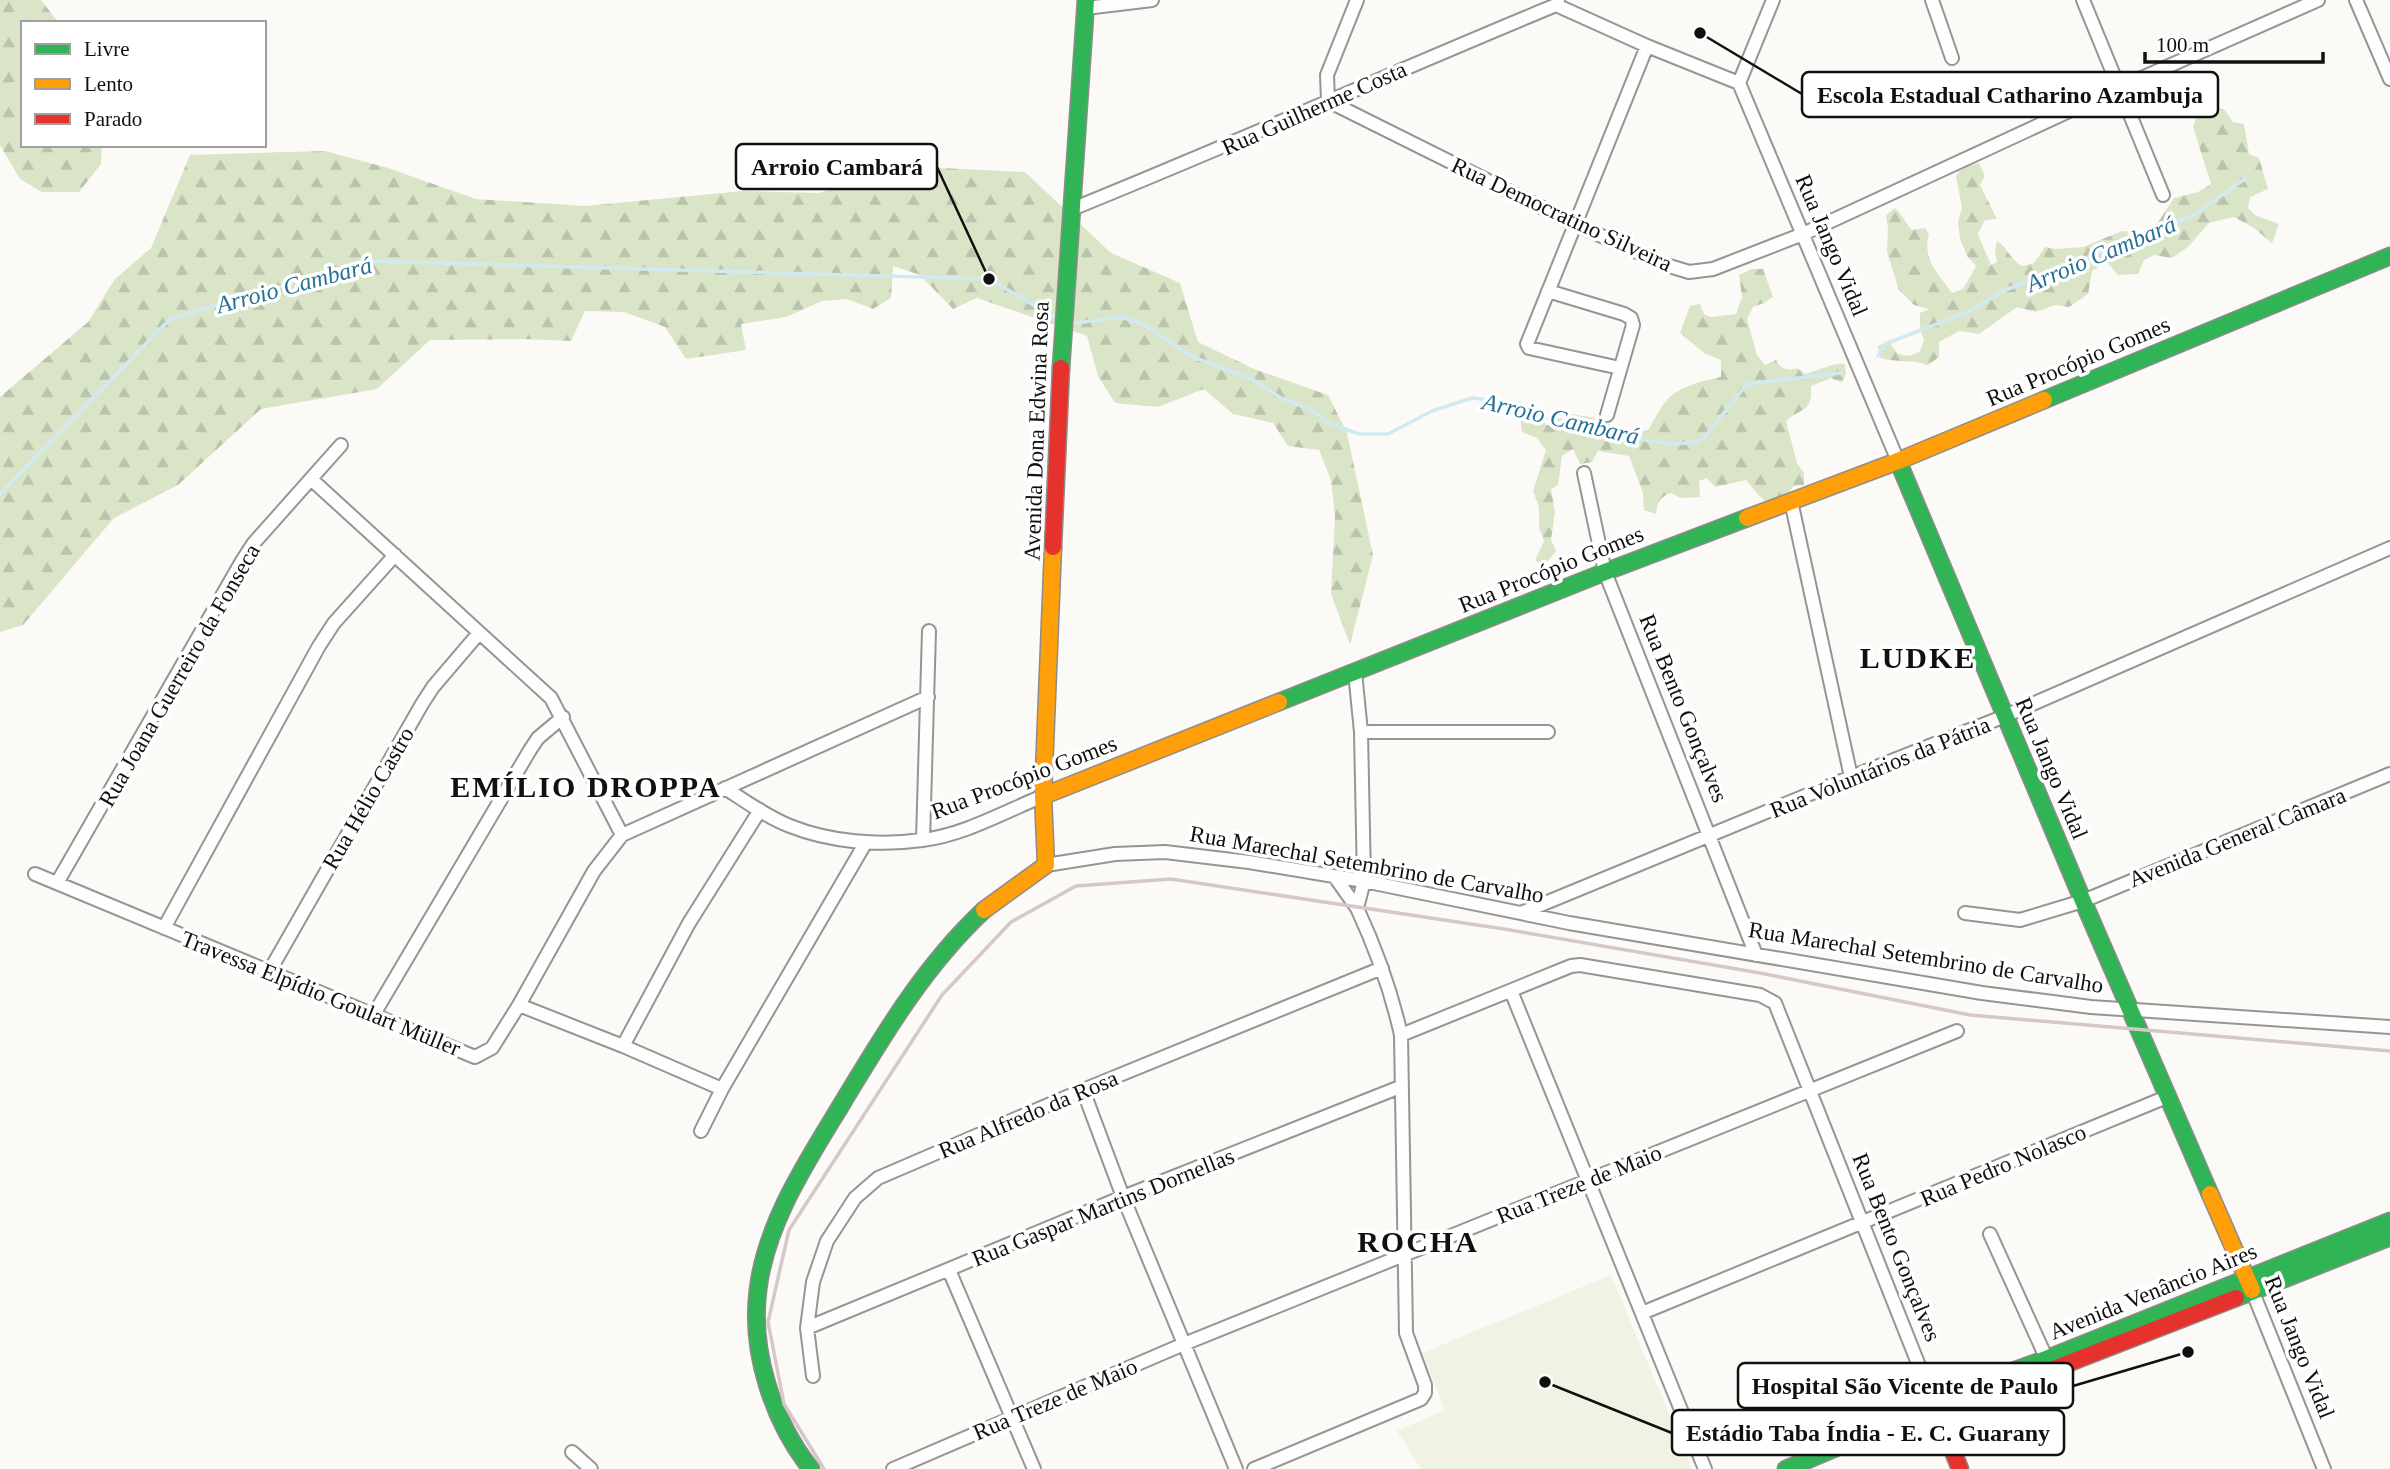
<svg xmlns="http://www.w3.org/2000/svg" width="2390" height="1469" font-family="Georgia,serif">
<style>
.forest{fill:url(#forest-firs)}
.pitch{fill:#f0f3e3}
.lines{fill:none;stroke-linecap:round;stroke-linejoin:round}
.stream{stroke:#d1eaf1;stroke-width:3.5}
.street-casing{stroke:#969594;stroke-width:16}
.fast-casing{stroke:#8d8c8b;stroke-width:19}
.slow-casing{stroke:#8d8c8b;stroke-width:19}
.jam-casing{stroke:#8d8c8b;stroke-width:19}
.street{stroke:#fffefe;stroke-width:12}
.fast{stroke:#30b455;stroke-width:16}
.slow{stroke:#ff9f0a;stroke-width:16}
.jam{stroke:#e5322d;stroke-width:16}
.rail{stroke:#d6c8c9;stroke-width:3.5}
.labels{text-anchor:middle;stroke-width:7;stroke-linejoin:round;paint-order:stroke}
.street-label{font-size:23px;fill:#101010;stroke:#fff}
.water-label{font-size:24px;font-style:italic;fill:#277194;stroke:#fff}
.district-label{font-size:30px;font-weight:bold;letter-spacing:2px;fill:#101010;stroke:#fff}
.leader{fill:none;stroke:#101010;stroke-width:2.5}
.callout-dot{fill:#101010;stroke:#fff;stroke-width:2.5}
.callout{fill:#fff;stroke:#101010;stroke-width:2.5}
.callout-label{font-size:24px;text-anchor:middle;font-weight:bold;fill:#101010}
</style>
<defs>
<pattern id="forest-firs" width="22" height="20" patternUnits="userSpaceOnUse" patternTransform="scale(1.75)"><rect width="22" height="20" fill="#dae5c8"/><path d="M5 1l3.5 6h-7zM16 11l3.5 6h-7z" fill="#bac3ab"/></pattern>
</defs>
<rect width="100%" height="100%" fill="#fcfaf7"/>
<path class="forest" d="M0,0H41L59,23H23V145H102L101,164L79,192H42L20,179L0,145Z
M2211,107L2224,109L2233,122L2244,124L2249,154L2259,158L2268,189L2250,197L2248,208L2255,215L2279,224L2272,243L2254,228L2234,217L2209,223L2188,247L2172,258L2154,255L2144,260L2138,274L2118,275L2107,262L2092,271L2088,294L2069,307L2055,305L2036,312L2017,307L1979,334L1959,331L1939,342V357L1928,365C1912,359 1896,363 1880,358L1878,346L1889,342L1898,354L1910,356L1920,351L1924,340L1920,330V313L1929,309L1914,305L1899,290L1887,252L1888,228L1886,215L1895,208C1903,215 1905,223 1912,230L1925,228L1929,234C1922,260 1938,273 1952,293L1963,289L1976,266L1967,256L1960,239L1958,221L1962,208L1956,176L1963,167L1979,163L1985,176L1980,185L1997,219L1985,220L1978,234L1991,265L1997,262L1995,252L1997,241C2009,249 2008,257 2022,266L2034,263L2045,247L2056,249L2083,247L2122,231L2140,233L2156,225L2174,198L2198,192L2211,184L2193,127L2199,111Z
M325,151L388,168L476,199L585,206L743,191L819,193L900,166L1025,172L1111,253L1180,283L1198,342L1254,369L1328,395L1347,433L1373,555L1350,645L1331,594L1335,516L1331,480L1319,450L1288,446L1273,423L1233,414L1204,389L1158,407L1115,403L1098,376L1087,336L977,298L953,309L920,275L893,266L891,298L873,309L847,299L822,301L786,317L741,324L746,350L686,359L665,327L624,312L585,311L571,341L524,339L430,340L377,389L261,409L178,485L114,518L23,625L0,632V397L88,322L115,279L151,248L190,155Z
M1752,269H1763L1773,297L1764,303L1753,307L1747,319L1757,355L1765,365L1776,360C1782,370 1786,371 1798,368L1805,374C1818,371 1833,362 1845,364L1846,374L1842,383L1831,378L1811,386C1813,413 1801,407 1786,421L1797,463L1804,473V485L1794,486C1770,516 1765,502 1746,480L1715,487L1707,478L1699,481L1700,497L1681,498L1671,493C1660,497 1657,502 1656,514L1644,510L1643,493L1629,456L1598,451L1592,462L1580,464L1573,449L1562,456L1558,485L1551,489L1555,512L1551,540L1556,551L1543,567L1535,560L1544,541L1539,527V507L1533,491L1546,450L1537,438L1522,432L1520,417L1533,412L1541,414L1546,425L1559,424L1569,414L1591,417L1633,433L1648,430C1654,421 1659,409 1666,401C1679,386 1703,381 1721,377V360L1704,353L1680,333L1690,306L1700,304L1704,314L1711,317L1736,314L1742,297L1739,275Z"/>
<path class="pitch" d="M1611,1275L1692,1469H1421L1397,1431L1445,1410L1422,1353Z"/>
<g class="lines">
<path class="stream" d="M1068,324L1121,317L1141,323L1193,357L1252,379L1281,398L1310,409L1331,424L1359,434H1388L1432,411L1472,398L1521,404L1546,418L1593,425L1638,439L1670,444L1688,443L1699,441L1707,434L1747,384L1841,373
M1878,356L1885,344L1968,312L2003,291L2194,215L2246,178
M0,494L170,319L369,261L989,279L1058,319"/>
<g class="street-casing">
<path id="street" d="M1357,0L1327,75L1328,101L1577,225L1666,265L1689,272L1713,269L1803,234L2119,88L2318,0
M1932,0L1952,58
M2083,0L2163,195
M2356,0L2390,79
M1556,5L1647,46L1739,83L1773,0
M1086,8L1152,0
M1739,83L1898,461
M1072,209C1235,143 1394,72 1556,5L1558,0
M1548,291L1624,314L1631,318L1633,325L1607,415
M1620,368L1529,348L1527,344L1647,46
M1584,473L1605,572L1756,955
M311,479L551,698L622,835
M1791,501L1851,777
M1361,732H1548
M725,788C745,801 767,817 790,826C830,842 879,846 922,840C964,835 1004,812 1043,796
M923,840L929,631
M1046,865L1115,854L1165,852L1249,862L1364,881L1569,923L1982,993L2091,1007L2390,1027
M35,874L475,1057L492,1048L519,1005L594,871L622,835L928,697
M1335,877L1357,908
M57,883L242,561L253,544L341,445
M1521,913L1851,777L2005,716L2390,548
M1965,913L2020,920L2083,901L2390,774
M164,928L319,646L334,623L395,555
M269,972L422,704L433,687L479,633
M1511,991L1705,1469
M519,1005L623,1046L722,1089
M374,1014L530,750L538,738L563,717
M1401,1035L1571,966L1580,965L1760,995L1775,1003L1935,1406
M623,1046L689,923L760,810
M1083,1090L1123,1197L1236,1469
M701,1131L722,1089L866,842
M1990,1234L2049,1364
M949,1270L1034,1469
M2252,1290L2324,1469
M1642,1313L2169,1096
M807,1328L1123,1197L1400,1087
M813,1376L807,1328L813,1282L827,1241L855,1198L878,1178L1083,1090L1382,968
M572,1452L591,1469
M893,1469L1184,1344L1957,1031
M1254,1469L1421,1399L1425,1393V1385L1406,1333L1401,1035C1391,990 1376,949 1357,908L1364,881L1361,732L1355,672"/>
</g>
<g class="fast-casing">
<path id="fast" d="M1061,368L1086,0
M2044,400L2390,256
M1898,461L2083,901L2210,1194
M1279,702L1605,572L1747,518
M2236,1298L2390,1237
M811,1469C773,1421 750,1352 758,1290C766,1222 808,1160 843,1102C884,1034 925,965 984,910
M1786,1469L1935,1406L1969,1387L2046,1359L2390,1221"/>
</g>
<g class="slow-casing">
<path id="slow" d="M1747,518L1898,461L2044,400
M1043,796L1279,702
M984,910L1046,865L1043,796L1053,547
M2210,1194L2252,1290"/>
</g>
<g class="jam-casing">
<path id="jam" d="M1053,547L1061,368
M1969,1399L2051,1370L2236,1298
M1935,1406L1960,1469"/>
</g>
<use href="#street" class="street"/>
<use href="#fast" class="fast"/>
<use href="#slow" class="slow"/>
<use href="#jam" class="jam"/>
<path class="rail" d="M824,1469L784,1404L768,1322L789,1230L942,995L1011,922L1076,886L1171,879L1504,929L1760,973L1970,1015L2390,1051"/>
</g>
<g class="labels">
<g class="street-label">
<text transform="translate(1314 108) rotate(-24)" y="8">Rua Guilherme Costa</text>
<text transform="translate(1562 214) rotate(25)" y="8">Rua Democratino Silveira</text>
<text transform="translate(1832 245) rotate(67)" y="8">Rua Jango Vidal</text>
<text transform="translate(2078 361) rotate(-23)" y="8">Rua Procópio Gomes</text>
<text transform="translate(1036 431) rotate(-88)" y="8">Avenida Dona Edwina Rosa</text>
<text transform="translate(1551 569) rotate(-22)" y="8">Rua Procópio Gomes</text>
<text transform="translate(179 675) rotate(-60)" y="8">Rua Joana Guerreiro da Fonseca</text>
<text transform="translate(1684 708) rotate(68)" y="8">Rua Bento Gonçalves</text>
<text transform="translate(1880 767) rotate(-22)" y="8">Rua Voluntários da Pátria</text>
<text transform="translate(2052 768) rotate(67)" y="8">Rua Jango Vidal</text>
<text transform="translate(1024 777) rotate(-21)" y="8">Rua Procópio Gomes</text>
<text transform="translate(368 798) rotate(-60)" y="8">Rua Hélio Castro</text>
<text transform="translate(2237 837) rotate(-22)" y="8">Avenida General Câmara</text>
<text transform="translate(1367 864) rotate(10)" y="8">Rua Marechal Setembrino de Carvalho</text>
<text transform="translate(1926 957) rotate(9)" y="8">Rua Marechal Setembrino de Carvalho</text>
<text transform="translate(321 993) rotate(22)" y="8">Travessa Elpídio Goulart Müller</text>
<text transform="translate(1028 1114) rotate(-23)" y="8">Rua Alfredo da Rosa</text>
<text transform="translate(2003 1165) rotate(-23)" y="8">Rua Pedro Nolasco</text>
<text transform="translate(1579 1184) rotate(-22)" y="8">Rua Treze de Maio</text>
<text transform="translate(1103 1207) rotate(-22)" y="8">Rua Gaspar Martins Dornellas</text>
<text transform="translate(1897 1247) rotate(68)" y="8">Rua Bento Gonçalves</text>
<text transform="translate(2153 1291) rotate(-22)" y="8">Avenida Venâncio Aires</text>
<text transform="translate(2300 1347) rotate(68)" y="8">Rua Jango Vidal</text>
<text transform="translate(1055 1399) rotate(-23)" y="8">Rua Treze de Maio</text>
</g>
<g class="water-label">
<text transform="translate(2101 254) rotate(-23)" y="8">Arroio Cambará</text>
<text transform="translate(294 285) rotate(-15)" y="8">Arroio Cambará</text>
<text transform="translate(1561 419) rotate(13)" y="8">Arroio Cambará</text>
</g>
<g class="district-label">
<text x="1918" y="668">LUDKE</text>
<text x="586" y="797">EMÍLIO DROPPA</text>
<text x="1418" y="1252">ROCHA</text>
</g>
</g>
<path class="leader" d="M1700 33L1802 94M989 279L937 167M2188 1352L2073 1386M1545 1382L1672 1433"/>
<g class="callout-dot">
<circle cx="1700" cy="33" r="7"/>
<circle cx="989" cy="279" r="7"/>
<circle cx="2188" cy="1352" r="7"/>
<circle cx="1545" cy="1382" r="7"/>
</g>
<g class="callout">
<rect x="1802" y="72" width="416" height="45" rx="7"/>
<rect x="736" y="144" width="201" height="45" rx="7"/>
<rect x="1738" y="1363" width="335" height="45" rx="7"/>
<rect x="1672" y="1410" width="392" height="45" rx="7"/>
</g>
<g class="callout-label">
<text x="2010" y="103">Escola Estadual Catharino Azambuja</text>
<text x="837" y="175">Arroio Cambará</text>
<text x="1905" y="1394">Hospital São Vicente de Paulo</text>
<text x="1868" y="1441">Estádio Taba Índia - E. C. Guarany</text>
</g>
<rect x="21" y="21" width="245" height="126" fill="#ffffff" stroke="#9f9f9f" stroke-width="2"/>
<rect x="35" y="44" width="35" height="10" fill="#30b455" stroke="#9f9f9f" stroke-width="2"/>
<text x="84" y="56" font-size="21" fill="#101010">Livre</text>
<rect x="35" y="79" width="35" height="10" fill="#ff9f0a" stroke="#9f9f9f" stroke-width="2"/>
<text x="84" y="91" font-size="21" fill="#101010">Lento</text>
<rect x="35" y="114" width="35" height="10" fill="#e5322d" stroke="#9f9f9f" stroke-width="2"/>
<text x="84" y="126" font-size="21" fill="#101010">Parado</text>
<path d="M2145 52v10h178v-10" fill="none" stroke="#101010" stroke-width="3.5"/>
<text x="2156" y="52" font-size="21" fill="#101010" stroke="#ffffff" stroke-width="5" paint-order="stroke">100 m</text>
</svg>
